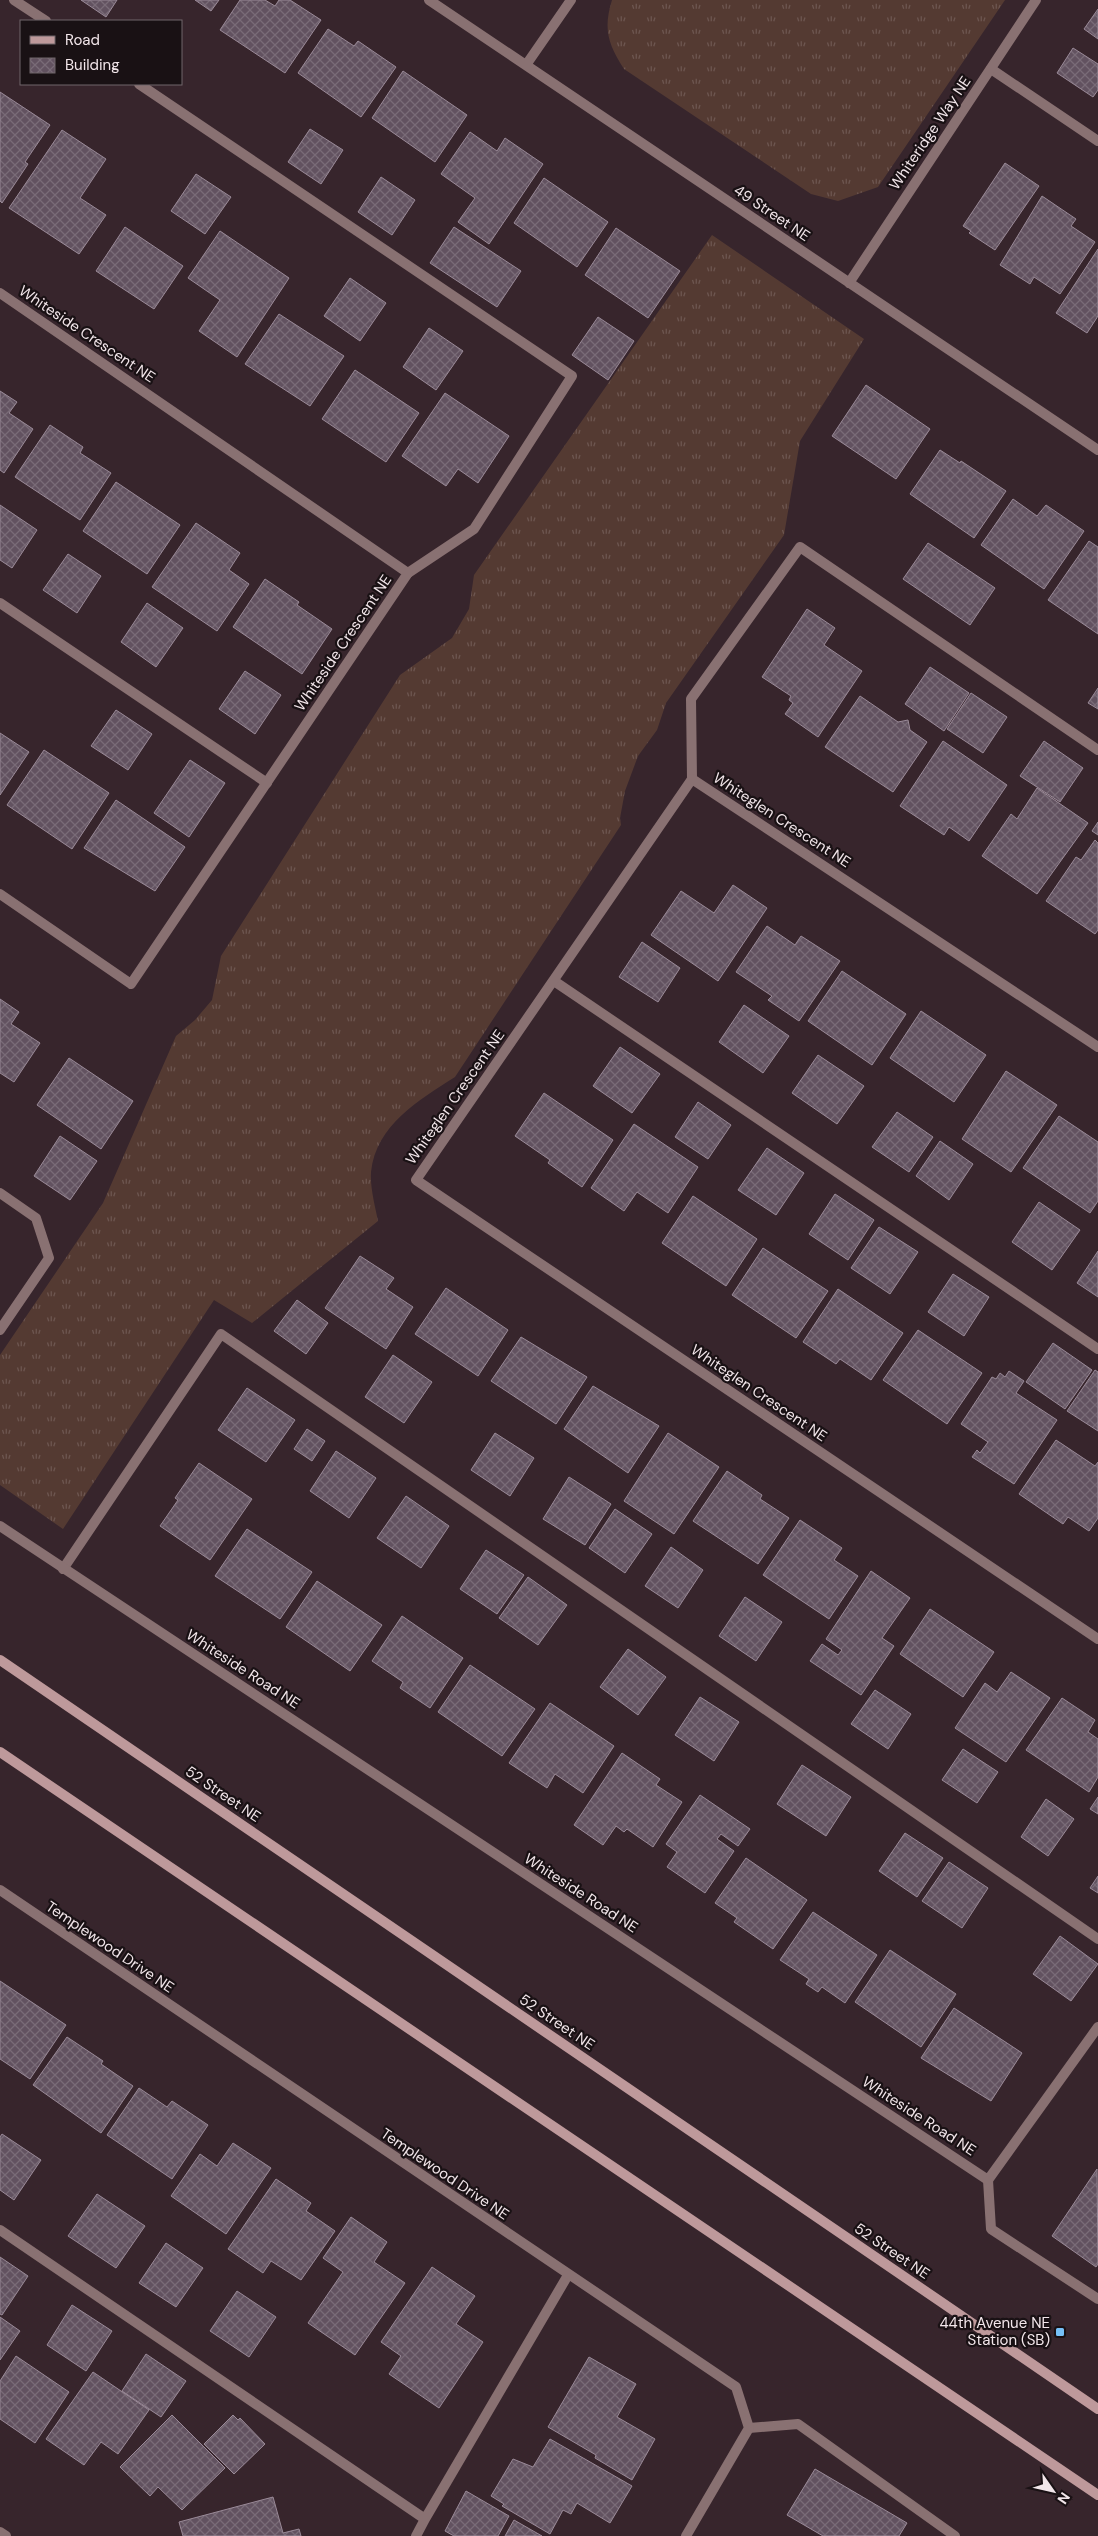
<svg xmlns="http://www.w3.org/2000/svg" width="1098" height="2536" font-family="'DM Sans',sans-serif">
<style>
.grass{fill:url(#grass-tufts)}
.building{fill:url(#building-cross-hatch);stroke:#9a8a98}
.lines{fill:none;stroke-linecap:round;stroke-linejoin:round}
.service{stroke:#897172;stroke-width:10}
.minor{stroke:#897172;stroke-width:10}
.secondary{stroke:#be999b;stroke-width:10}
.poi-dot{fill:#76c0f7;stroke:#191114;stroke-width:2}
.labels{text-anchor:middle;stroke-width:4.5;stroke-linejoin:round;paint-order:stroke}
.street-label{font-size:15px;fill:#f2e6ea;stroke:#191114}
.poi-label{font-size:15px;fill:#f2e6ea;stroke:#191114;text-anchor:end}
</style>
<defs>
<pattern id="grass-tufts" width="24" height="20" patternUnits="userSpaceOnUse" patternTransform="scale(1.25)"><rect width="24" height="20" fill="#543a32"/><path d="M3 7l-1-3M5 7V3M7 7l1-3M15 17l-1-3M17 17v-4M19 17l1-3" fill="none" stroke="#6d5650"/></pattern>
<pattern id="building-cross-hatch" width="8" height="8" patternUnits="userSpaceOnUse" patternTransform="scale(1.25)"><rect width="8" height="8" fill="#625260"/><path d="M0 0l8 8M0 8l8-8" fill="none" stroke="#796b77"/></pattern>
</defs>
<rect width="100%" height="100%" fill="#37252c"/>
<path class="grass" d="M612,0H1005L878,187L838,201L811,194L624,69C608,44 603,29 612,0Z
M712,235L864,339L800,441L784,535L666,703L657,730L638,756L625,791L620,818L621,825L455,1077C419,1100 376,1125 371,1172C370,1188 375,1206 378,1221L252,1323L214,1300L63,1529L0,1485V1355L103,1203L176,1036L195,1020L212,1000L221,956L400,675L452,638L469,609L474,575Z"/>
<path class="building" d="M81,0H117L106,17Z
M195,0H219L211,11Z
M240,0H265L275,6L279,0H290L321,20L285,73L220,30Z
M1098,9V39L1084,29Z
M328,29L354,46L358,41L396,67L361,117L298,73Z
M1073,48L1098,64V90L1093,97L1057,73Z
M403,71L467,115L435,162L372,118Z
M0,92L50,125L25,162L28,164L2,203L0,201Z
M310,129L343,150L321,184L288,162Z
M62,130L106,159L80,198L106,215L79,254L9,208Z
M470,132L497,151L505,138L543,164L489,244L458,222L475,198L441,174Z
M1005,163L1039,186L995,250L969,233L971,231L963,226Z
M196,174L231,197L205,234L171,211Z
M381,177L415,200L392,235L358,212Z
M544,178L608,222L577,267L514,223Z
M1042,196L1076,219L1071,226L1095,242L1060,294L1034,277L1030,284L1000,265Z
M125,227L183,266L154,309L96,271Z
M454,227L521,271L497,307L430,263Z
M616,228L680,271L648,318L585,275Z
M220,231L289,278L237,357L199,331L220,300L188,278Z
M1098,249V316L1087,333L1056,313Z
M350,278L386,303L360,341L324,316Z
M279,314L344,356L310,406L245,364Z
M598,317L634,341L608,380L572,355Z
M429,328L463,351L436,390L403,367Z
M355,370L419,413L386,462L322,419Z
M866,385L930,429L896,479L832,436Z
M0,391L17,402L9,413L33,429L4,473L0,470Z
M445,393L509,436L478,483L458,469L446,486L402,456Z
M50,425L83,447L80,453L111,473L80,520L15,477Z
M940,450L960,463L961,461L1006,491L974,538L910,494Z
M116,482L180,525L147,574L83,531Z
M1013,499L1037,516L1046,505L1084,531L1044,589L981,545Z
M0,505L37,530L12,568L0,560Z
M196,523L240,553L229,570L249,584L217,631L152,587Z
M1089,541L1098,547V634L1048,600Z
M928,543L995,588L970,625L903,579Z
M68,554L101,576L77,613L43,590Z
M265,579L299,602L297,605L332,629L302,674L233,627Z
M147,603L183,628L156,667L121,642Z
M807,609L835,628L824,645L862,671L818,737L785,714L793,703L789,700L791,696L762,677Z
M930,667L969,693L944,731L905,704Z
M245,671L281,695L255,734L219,709Z
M1098,688V709L1088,703Z
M971,693L1007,717L983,753L947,729Z
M860,696L898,722L908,720L910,730L927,742L893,792L825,747Z
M116,710L152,734L128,770L91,746Z
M0,733L29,752L0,795Z
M943,741L1007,785L969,841L949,827L944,835L900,806Z
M1044,741L1083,768L1060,802L1020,776Z
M44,750L109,793L72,849L7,805Z
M190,760L225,783L189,837L154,813Z
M1037,788L1088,823L1037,894L982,856L1011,814L1017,819Z
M116,800L185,847L155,891L84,848Z
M1098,822V835L1092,831Z
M1095,840L1098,843V930L1095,934L1046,901L1076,857L1081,860Z
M733,885L767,908L718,981L651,935L681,891L714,913Z
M767,926L795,945L801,936L840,961L799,1021L768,1000L772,996L736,972Z
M642,942L680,968L658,1002L619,977Z
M842,971L906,1014L872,1065L808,1021Z
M0,999L19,1012L11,1024L40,1043L14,1082L0,1073Z
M744,1005L789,1036L763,1073L719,1042Z
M921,1011L986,1055L954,1102L890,1058Z
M620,1047L660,1074L632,1113L593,1086Z
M818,1055L864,1086L837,1124L792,1093Z
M69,1058L133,1101L101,1149L37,1105Z
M1006,1071L1057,1105L1011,1172L962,1139Z
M544,1093L613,1140L582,1187L548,1163L550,1160L515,1136Z
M698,1102L731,1125L708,1159L675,1137Z
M897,1112L933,1137L909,1172L872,1147Z
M1059,1116L1098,1142V1201L1090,1213L1023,1168Z
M634,1124L698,1167L668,1213L637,1192L624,1211L591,1188Z
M60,1136L97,1161L70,1200L34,1176Z
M940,1141L973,1164L949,1200L916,1176Z
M767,1148L804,1173L776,1215L738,1190Z
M835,1194L874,1220L848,1260L809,1234Z
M693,1196L757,1239L726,1286L662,1243Z
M1039,1202L1080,1230L1052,1270L1012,1242Z
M879,1227L918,1252L890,1294L851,1268Z
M763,1248L828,1291L796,1338L732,1295Z
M1098,1251V1297L1077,1283Z
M360,1256L394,1278L386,1289L413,1307L386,1349L325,1308Z
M953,1274L989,1297L964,1336L928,1312Z
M446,1288L508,1330L478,1376L415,1334Z
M838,1289L903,1333L871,1380L840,1359L836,1364L803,1342Z
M297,1300L328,1323L306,1354L274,1331Z
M918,1330L982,1373L947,1424L883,1380Z
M521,1337L587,1377L556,1424L491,1381Z
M1053,1343L1092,1370L1065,1409L1026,1382Z
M393,1355L432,1382L404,1423L365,1397Z
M1095,1370L1098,1372V1431L1067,1411Z
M1009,1371L1024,1381L1016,1393L1057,1420L1014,1484L972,1457L977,1450L980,1453L988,1442L961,1424L992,1377L996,1379L1000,1373L1005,1377Z
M593,1386L659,1426L628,1473L564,1429Z
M247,1388L295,1420L266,1462L218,1430Z
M307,1429L325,1441L312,1461L294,1449Z
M495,1433L534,1458L510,1496L471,1470Z
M668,1433L719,1467L674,1534L624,1501Z
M1056,1440L1095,1466L1098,1462V1518L1089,1531L1068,1517L1063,1524L1019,1494Z
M336,1451L376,1478L349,1518L310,1491Z
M199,1463L252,1499L210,1560L160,1526L178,1500L175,1498Z
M727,1471L762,1495L760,1499L789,1518L758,1564L693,1521Z
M569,1477L611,1504L585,1545L543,1519Z
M406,1496L449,1526L421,1568L377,1538Z
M615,1509L652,1534L625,1573L589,1548Z
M800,1520L842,1548L834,1560L858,1576L829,1619L763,1575Z
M247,1529L312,1572L280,1619L215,1576Z
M671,1547L703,1570L678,1608L645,1586Z
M486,1550L524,1575L497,1614L460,1589Z
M871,1571L910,1598L882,1638L894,1646L861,1695L810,1661L822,1644L838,1655L842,1650L826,1639Z
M528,1577L567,1605L538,1645L499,1618Z
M317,1581L382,1625L350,1671L286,1627Z
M745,1597L782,1622L756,1661L719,1636Z
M930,1609L994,1652L963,1697L900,1654Z
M402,1616L463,1658L430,1708L400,1688L403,1682L372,1661Z
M628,1649L666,1677L638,1715L600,1687Z
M470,1665L535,1709L502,1756L438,1712Z
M1011,1672L1050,1698L1006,1762L955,1728L985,1683L997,1692Z
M875,1690L911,1714L888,1749L851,1724Z
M700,1697L739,1722L714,1761L675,1735Z
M1062,1698L1095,1720L1088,1732L1098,1739V1777L1089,1792L1026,1750Z
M550,1703L614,1746L583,1793L555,1774L547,1788L509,1763Z
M963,1749L998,1772L977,1803L942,1780Z
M622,1753L660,1779L656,1785L682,1802L653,1847L627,1829L624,1832L616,1826L603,1845L574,1825Z
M802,1765L851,1797L826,1836L777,1804Z
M700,1795L750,1829L738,1846L721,1834L717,1839L734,1851L705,1893L667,1867L677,1852L666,1844Z
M1098,1797V1814L1090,1809Z
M1046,1799L1074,1819L1048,1856L1021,1837Z
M905,1833L943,1858L917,1897L879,1871Z
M746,1858L807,1900L773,1949L734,1922L737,1918L715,1903Z
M949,1862L988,1888L962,1928L922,1901Z
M1098,1876V1893L1090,1888Z
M813,1912L877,1955L845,2003L822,1987L818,1992L806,1984L809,1979L780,1960Z
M1060,1936L1098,1964L1071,2001L1033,1974Z
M890,1950L956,1994L921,2047L855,2002Z
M0,1981L66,2025L30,2079L0,2059Z
M954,2008L1022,2053L991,2101L921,2058Z
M67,2037L103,2061L101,2064L133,2086L101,2133L33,2085Z
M139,2088L167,2107L172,2101L208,2125L172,2179L107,2135Z
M2,2134L41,2160L14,2200L0,2190V2137Z
M233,2143L271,2168L226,2234L171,2196L200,2154L217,2166Z
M1097,2169L1098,2264L1096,2267L1052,2236Z
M276,2179L311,2203L306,2211L335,2231L301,2280L271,2261L263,2273L228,2249Z
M97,2194L145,2226L116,2268L68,2236Z
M351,2217L387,2242L374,2262L405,2283L355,2355L308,2323L343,2272L323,2258Z
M166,2243L203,2268L176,2307L139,2283Z
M0,2257L28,2276L2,2315L0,2314Z
M432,2267L475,2296L456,2324L483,2342L439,2408L389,2374L401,2356L381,2342Z
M237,2291L276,2317L249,2357L210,2331Z
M72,2305L112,2331L86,2371L47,2345Z
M0,2317L20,2331L0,2360Z
M146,2354L186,2381L161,2417L122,2391Z
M16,2356L69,2392L35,2443L0,2419V2381Z
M589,2357L636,2384L617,2417L655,2439L632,2480L595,2458L596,2455L548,2427Z
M93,2372L149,2410L118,2454L101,2442L84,2465L46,2439Z
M172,2415L225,2468L182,2510L158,2487L150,2496L120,2467Z
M233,2415L238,2420L240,2418L265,2444L234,2474L204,2444Z
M550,2439L632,2486L610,2523L577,2503L571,2514L563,2510L550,2534L502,2506L504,2504L491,2496L513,2459L533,2467Z
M815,2469L907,2523L899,2536H823L787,2515Z
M466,2491L509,2516L498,2536H454L445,2531Z
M273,2497L283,2533L299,2529L301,2536H183L179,2522Z
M514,2520L542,2536H505Z"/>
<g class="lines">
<path class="service" d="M14,0L46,21
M991,69L1098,141
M139,84L572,376L474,529L408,573
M0,603L267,783
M692,779L691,699L800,547L1098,750
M554,981L1098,1349
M0,1193L36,1218L49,1258L0,1330
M63,1569L221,1334L1098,1939
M988,2180L991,2229L1098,2299
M0,2230L425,2519L416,2536
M749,2428L798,2424L955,2536
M425,2519L568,2275"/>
<path class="minor" d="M429,0L1098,450
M526,65L571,0
M849,283L1036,0
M0,293L408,573L131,984L0,894
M1098,1047L692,779L416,1180L1098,1639
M0,1526L988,2180L1098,2027
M0,1890L736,2387L749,2428L686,2536
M0,2532L6,2536"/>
<path class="secondary" d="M0,1660L1098,2409
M0,1752L1098,2495"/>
</g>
<rect class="poi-dot" x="1055" y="2327" width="10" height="10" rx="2.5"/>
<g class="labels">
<g class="street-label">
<text transform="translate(930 133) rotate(-56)" y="5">Whiteridge Way NE</text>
<text transform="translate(772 213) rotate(34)" y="5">49 Street NE</text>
<text transform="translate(87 334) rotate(34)" y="5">Whiteside Crescent NE</text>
<text transform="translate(343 643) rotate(-56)" y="5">Whiteside Crescent NE</text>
<text transform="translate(782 820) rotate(33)" y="5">Whiteglen Crescent NE</text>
<text transform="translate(455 1097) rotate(-55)" y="5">Whiteglen Crescent NE</text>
<text transform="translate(759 1393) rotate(34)" y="5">Whiteglen Crescent NE</text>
<text transform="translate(243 1669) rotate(33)" y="5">Whiteside Road NE</text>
<text transform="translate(223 1794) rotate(34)" y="5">52 Street NE</text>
<text transform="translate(581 1893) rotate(33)" y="5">Whiteside Road NE</text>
<text transform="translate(110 1947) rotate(34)" y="5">Templewood Drive NE</text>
<text transform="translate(557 2022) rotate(34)" y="5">52 Street NE</text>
<text transform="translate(919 2116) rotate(33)" y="5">Whiteside Road NE</text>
<text transform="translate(445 2174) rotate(34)" y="5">Templewood Drive NE</text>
<text transform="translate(892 2251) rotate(34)" y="5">52 Street NE</text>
</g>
<g class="poi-label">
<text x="1050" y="2328">44th Avenue NE<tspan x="1050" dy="17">Station (SB)</tspan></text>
</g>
</g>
<rect x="20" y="20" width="162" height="65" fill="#191114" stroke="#70666a"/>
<rect x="30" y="36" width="25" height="8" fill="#be999b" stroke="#70666a"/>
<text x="65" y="45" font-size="15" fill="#f2e6ea">Road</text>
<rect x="30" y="58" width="25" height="15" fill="url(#building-cross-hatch)" stroke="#70666a"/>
<text x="65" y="70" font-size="15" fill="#f2e6ea">Building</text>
<g transform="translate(1053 2491) rotate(124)" stroke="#191114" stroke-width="4" paint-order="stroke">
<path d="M0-4L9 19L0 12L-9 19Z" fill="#f2e6ea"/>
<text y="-8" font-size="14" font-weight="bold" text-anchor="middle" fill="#f2e6ea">N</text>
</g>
</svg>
